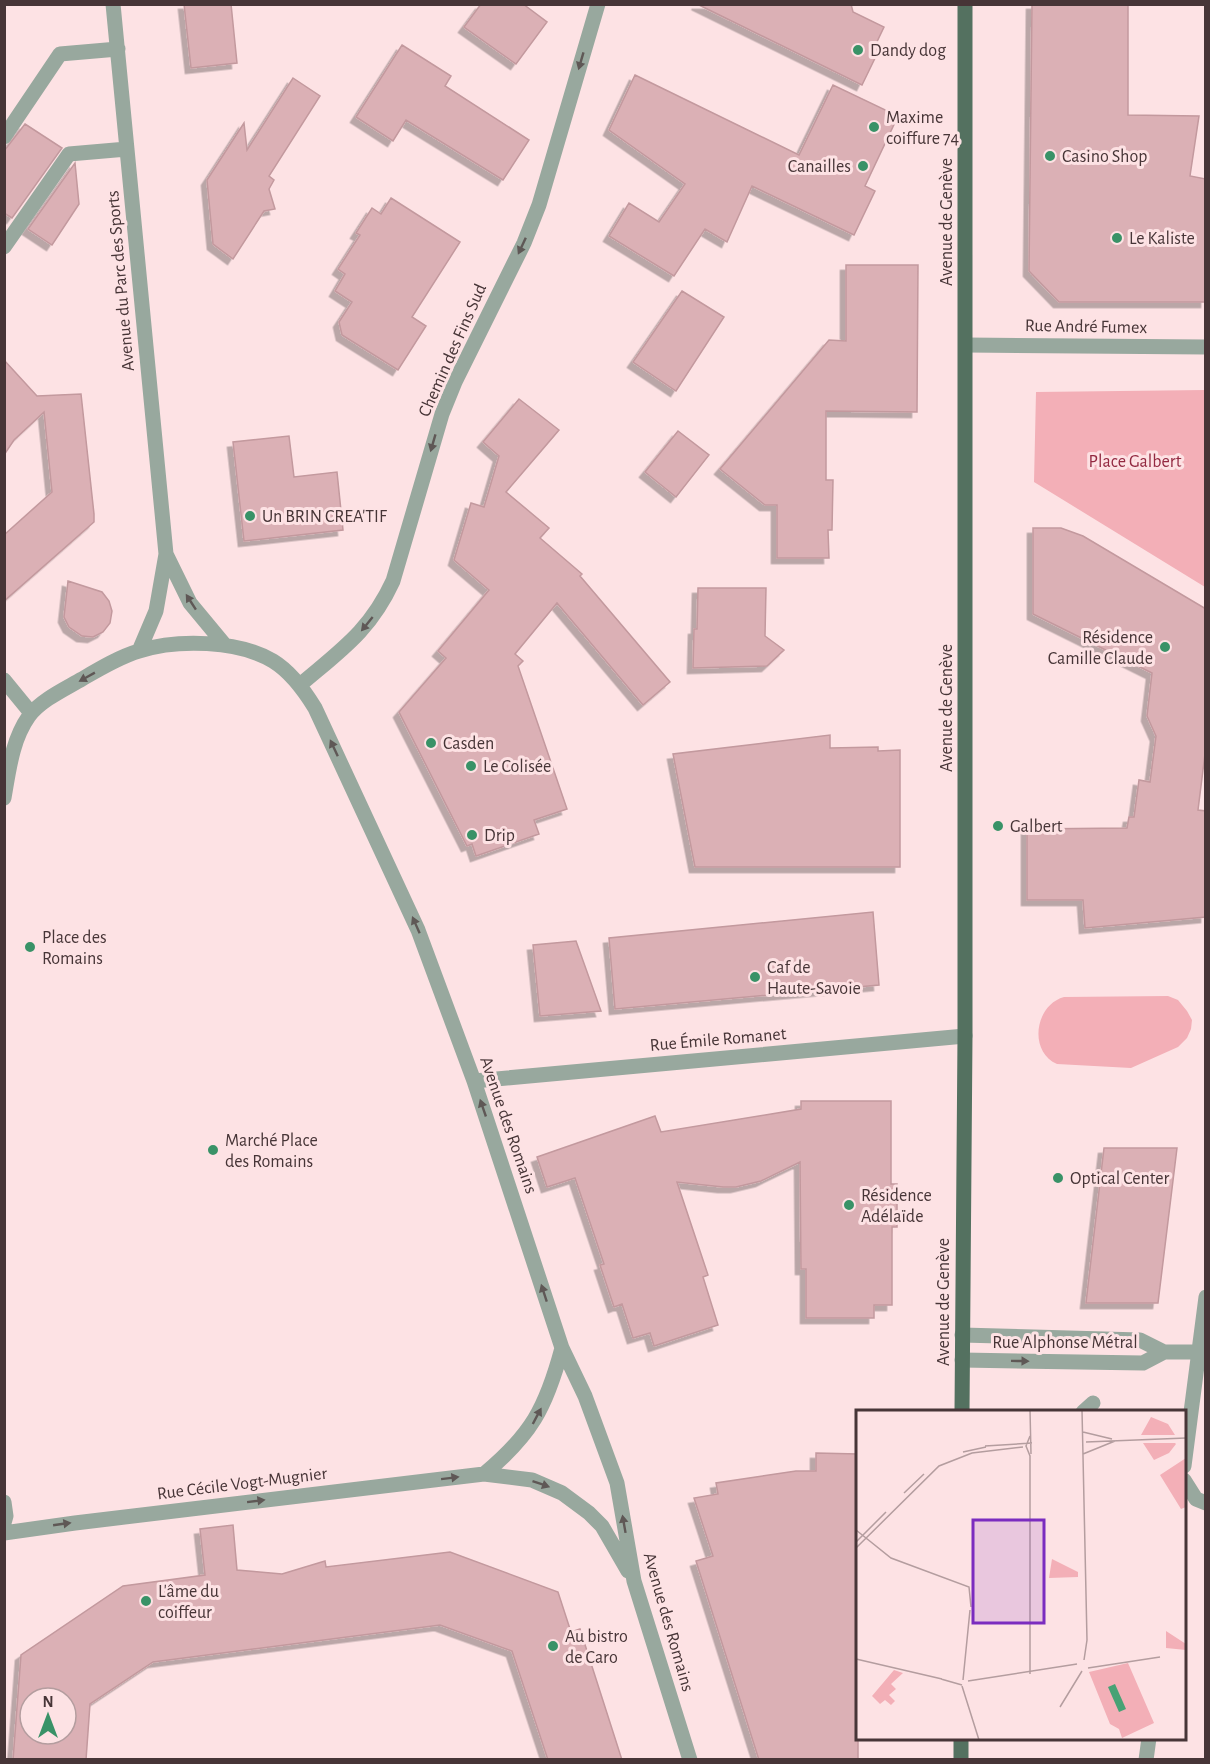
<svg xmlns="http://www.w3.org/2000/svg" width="1210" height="1764" font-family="'Alegreya Sans',sans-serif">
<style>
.green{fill:#f3afb7}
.building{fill:#dbb0b5;stroke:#c3999e;stroke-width:1.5;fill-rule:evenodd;filter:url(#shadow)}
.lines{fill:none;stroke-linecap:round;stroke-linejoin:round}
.minor{stroke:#98a89e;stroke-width:15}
.major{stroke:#547160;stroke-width:15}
.oneway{fill:#5f5856}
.poi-dot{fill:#399267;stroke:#fde2e4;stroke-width:2}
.labels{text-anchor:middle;stroke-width:6;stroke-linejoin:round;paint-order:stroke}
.poi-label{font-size:18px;fill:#473537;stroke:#fde2e4;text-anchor:start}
.street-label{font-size:18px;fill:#473537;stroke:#fde2e4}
.park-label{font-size:18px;fill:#932941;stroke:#fde2e4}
.inset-road{fill:none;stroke:#b49d9f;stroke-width:1.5}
.view{fill:#7b2cbf;fill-opacity:0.15;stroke:#7b2cbf;stroke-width:3}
.inset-edge{fill:none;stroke:#473537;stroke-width:3}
</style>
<defs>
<filter id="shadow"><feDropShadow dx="-5.5" dy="5.5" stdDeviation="0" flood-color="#0004"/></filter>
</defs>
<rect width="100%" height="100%" fill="#fde2e4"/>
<path class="green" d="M1205,390H1206L1205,587L1034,482L1036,392Z
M1168,996L1178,1000L1187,1011L1192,1020L1191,1029L1187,1038L1178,1047L1131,1068L1057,1064C1028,1051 1035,1005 1064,997Z"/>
<path class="building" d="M184,4H231L237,63L191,68Z
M481,4H523L547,22L516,64L464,27Z
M697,4H851L853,12L884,27L874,48L879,50L862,85Z
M1032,4H1128V115L1199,116L1190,176L1206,179V302H1059L1029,271Z
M402,45L451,76L445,86L529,140L503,180L406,120L393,141L356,117Z
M635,75L799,155L833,85L898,116L865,186L875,191L854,235L752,186L727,242L705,229L674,276L609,236L629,203L659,222L685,184L609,130Z
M293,78L320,96L269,176L274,180L269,189L275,209L264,211L233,259L213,244L207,180L244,123L247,150Z
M25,124L62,148L12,218L4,213V151Z
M75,163L79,204L52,245L28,229Z
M391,198L460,242L412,317L426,326L398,370L342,335L339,322L352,302L335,291L345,274L338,269L360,235L356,233L372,208L381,214Z
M846,265H918L917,412L826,411V480H833L832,530H828L829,558H777V505H765L720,469L829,340L846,341Z
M682,291L724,317L676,391L633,362Z
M4,360L37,396L81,394L94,514V522L4,601V535L52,492L44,412L14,440L4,455Z
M519,399L559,430L506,492L549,528L540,538L582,574L580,576L670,682L643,705L557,603L515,654L523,661L518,666L567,809L534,820L539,834L476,856L472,844L467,846L399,712L446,658L438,651L489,590L454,560L471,503L484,507L499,456L483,442Z
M678,431L709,455L676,497L645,472Z
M289,436L294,477L337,472L343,530L244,541L233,442Z
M1033,528H1061L1083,536L1206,609V746L1198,810L1206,811V917L1085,928L1083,900H1027V829L1127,828L1129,817H1134L1139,780L1150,782L1156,736L1147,716L1152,673L1033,614Z
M68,581L102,592L109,601L112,611L110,623L103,632L93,637L82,636L69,627L64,617Z
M698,588H766L765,636L784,650L767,666L693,668L694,629H697Z
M830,735V748L878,747V751L900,750V867H695L673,754Z
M873,912L879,985L615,1009L609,938Z
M576,941L601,1011L540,1016L533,945Z
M801,1101H891V1184H897V1227H892V1305H874V1318H806V1269H801L800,1162L761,1181L736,1187H723L677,1182L708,1275L703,1277L718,1325L654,1346L650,1333L633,1338L622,1304L614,1307L600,1265L604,1264L575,1178L547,1187L537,1157L655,1116L661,1132L801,1109Z
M1104,1148H1177L1158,1303H1086Z
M816,1453L858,1454V1760H759L696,1561L713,1556L694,1498L718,1494L716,1483L796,1471H816Z
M233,1525L237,1570L282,1574L325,1561L326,1567L450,1552L558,1592L571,1632L580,1629L622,1760H548L512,1651L440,1625L153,1662L90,1704L86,1760H13L21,1655L123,1586L205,1575L200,1529ZM30,1698H66V1734H30Z"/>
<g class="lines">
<path class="minor" d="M113,4L166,554L156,611L139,651
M4,137L60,54L118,49
M4,247L69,154L127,149
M966,345L1206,347
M166,554L190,603L224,644
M4,680L31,713
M300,685C341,650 370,631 393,581L442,414L455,382L524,243L539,205L598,4
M4,798C9,770 12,740 29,716C41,700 65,689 82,679C99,669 119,657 139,651C177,639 238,640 273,661C291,672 304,690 315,708L418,930L474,1081L562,1348L585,1396L617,1483L634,1581L690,1760
M474,1081L965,1036
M962,1335L1140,1340L1164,1352H1199
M962,1360L1143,1363L1164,1352
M1083,1412L1093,1403
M1184,1466L1206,1297
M484,1474C531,1435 546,1408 562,1348
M1184,1480L1196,1499L1206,1503
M4,1502L6,1516L4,1523
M4,1533L75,1523L484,1474L532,1480L562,1493L589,1513L602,1526L628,1571
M1146,1760L1149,1738"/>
<path class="major" d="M962,1412L965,1036V4
M961,1760V1738"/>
</g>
<defs><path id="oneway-solid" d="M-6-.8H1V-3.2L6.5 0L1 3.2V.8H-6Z" transform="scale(1.5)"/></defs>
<g class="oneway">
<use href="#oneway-solid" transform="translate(581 61) rotate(106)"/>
<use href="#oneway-solid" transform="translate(522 246) rotate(115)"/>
<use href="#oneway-solid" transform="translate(433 443) rotate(106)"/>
<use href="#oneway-solid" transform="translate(191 602) rotate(-123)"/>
<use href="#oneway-solid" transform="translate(367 624) rotate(129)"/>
<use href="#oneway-solid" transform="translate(87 677) rotate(151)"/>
<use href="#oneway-solid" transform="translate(334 748) rotate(-115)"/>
<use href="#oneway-solid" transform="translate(416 925) rotate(-114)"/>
<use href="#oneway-solid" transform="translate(483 1108) rotate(-109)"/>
<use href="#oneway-solid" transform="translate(544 1293) rotate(-108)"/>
<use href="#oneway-solid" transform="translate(1020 1361) rotate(1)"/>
<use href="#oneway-solid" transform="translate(537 1416) rotate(-62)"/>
<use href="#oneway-solid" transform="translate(450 1478) rotate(-7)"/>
<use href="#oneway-solid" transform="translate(541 1484) rotate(19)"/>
<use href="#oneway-solid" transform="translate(256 1501) rotate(-7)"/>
<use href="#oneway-solid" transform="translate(62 1524) rotate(-8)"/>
<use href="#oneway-solid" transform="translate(624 1524) rotate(-100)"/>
</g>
<g class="poi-dot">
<circle cx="858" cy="50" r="6"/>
<circle cx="874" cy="127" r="6"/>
<circle cx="1050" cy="156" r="6"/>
<circle cx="863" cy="166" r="6"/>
<circle cx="1117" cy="238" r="6"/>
<circle cx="250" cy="516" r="6"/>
<circle cx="1165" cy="647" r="6"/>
<circle cx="431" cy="743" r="6"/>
<circle cx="471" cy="766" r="6"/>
<circle cx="998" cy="826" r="6"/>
<circle cx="472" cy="835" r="6"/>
<circle cx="30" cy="947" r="6"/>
<circle cx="755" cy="977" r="6"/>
<circle cx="213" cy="1150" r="6"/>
<circle cx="1058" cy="1178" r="6"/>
<circle cx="849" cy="1205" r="6"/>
<circle cx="146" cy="1601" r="6"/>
<circle cx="553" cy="1646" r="6"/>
</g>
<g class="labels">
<g class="poi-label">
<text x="870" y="56">Dandy dog</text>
<text x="886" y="123">Maxime<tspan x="886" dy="21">coiffure 74</tspan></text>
<text x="1062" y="162">Casino Shop</text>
<text x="851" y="172" text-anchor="end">Canailles</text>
<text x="1129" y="244">Le Kaliste</text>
<text x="262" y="522">Un BRIN CREA'TIF</text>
<text x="1153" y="643" text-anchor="end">Résidence<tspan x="1153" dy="21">Camille Claude</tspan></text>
<text x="443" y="749">Casden</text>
<text x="483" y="772">Le Colisée</text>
<text x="1010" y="832">Galbert</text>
<text x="484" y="841">Drip</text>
<text x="42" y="943">Place des<tspan x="42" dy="21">Romains</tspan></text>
<text x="767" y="973">Caf de<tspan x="767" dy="21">Haute-Savoie</tspan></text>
<text x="225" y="1146">Marché Place<tspan x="225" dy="21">des Romains</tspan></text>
<text x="1070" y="1184">Optical Center</text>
<text x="861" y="1201">Résidence<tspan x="861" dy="21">Adélaïde</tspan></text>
<text x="158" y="1597">L'âme du<tspan x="158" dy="21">coiffeur</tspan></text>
<text x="565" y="1642">Au bistro<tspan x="565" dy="21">de Caro</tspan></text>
</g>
<g class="street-label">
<text transform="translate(946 222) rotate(-90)" y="6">Avenue de Genève</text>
<text transform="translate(120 281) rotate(-95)" y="6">Avenue du Parc des Sports</text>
<text transform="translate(1086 326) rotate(1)" y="6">Rue André Fumex</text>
<text transform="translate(452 350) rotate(-66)" y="6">Chemin des Fins Sud</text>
<text transform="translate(946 708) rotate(-90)" y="6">Avenue de Genève</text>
<text transform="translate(718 1039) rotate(-5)" y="6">Rue Émile Romanet</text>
<text transform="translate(509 1125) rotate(71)" y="6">Avenue des Romains</text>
<text transform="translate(943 1302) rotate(-90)" y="6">Avenue de Genève</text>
<text x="1065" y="1348">Rue Alphonse Métral</text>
<text transform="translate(242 1483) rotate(-7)" y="6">Rue Cécile Vogt-Mugnier</text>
<text transform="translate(669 1622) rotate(74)" y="6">Avenue des Romains</text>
</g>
<g class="park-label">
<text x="1135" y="467">Place Galbert</text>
</g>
</g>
<g transform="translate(856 1410)">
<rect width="330" height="330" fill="#fde2e4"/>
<path d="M295,7L312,14L319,25H285ZM287,33H319L320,34L313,43L298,50ZM330,48V97L325,99L304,65ZM196,149L222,162V167L193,168ZM310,221L330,234V240L310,238ZM272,253L298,313L266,328L263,319L254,314L233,262ZM38,260L47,263L35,274L40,279L33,285L39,291L35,295L29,290L24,294L16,286Z" fill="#f3afb7"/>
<path d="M259,274L270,299L263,302L252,277Z" fill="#47a275"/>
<path class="inset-road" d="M174,0L175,44M226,0L231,230L228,250M227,22L256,29M174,26L170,36L174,46V264M230,32L330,28M129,36L176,33M107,42L130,37M227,44L259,31M48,83L68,64M0,120L35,148L113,177L115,197M0,132L30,102M0,138L83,56L116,43L167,37M0,249L86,269M232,258L304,247M85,269L106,275M107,270L114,200M112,271L221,254M106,276L123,330M204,297L226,261"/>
<path class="view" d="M117,110H188V213H117Z"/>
<rect width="330" height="330" class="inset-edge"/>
</g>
<rect width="1210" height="1764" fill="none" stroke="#473537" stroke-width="12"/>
<g transform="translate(48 1716)"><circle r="28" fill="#fde2e4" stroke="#b49d9f" stroke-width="1.5"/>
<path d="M0-4.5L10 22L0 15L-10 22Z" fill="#399267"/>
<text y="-9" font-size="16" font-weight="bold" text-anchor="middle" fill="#473537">N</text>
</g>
</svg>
